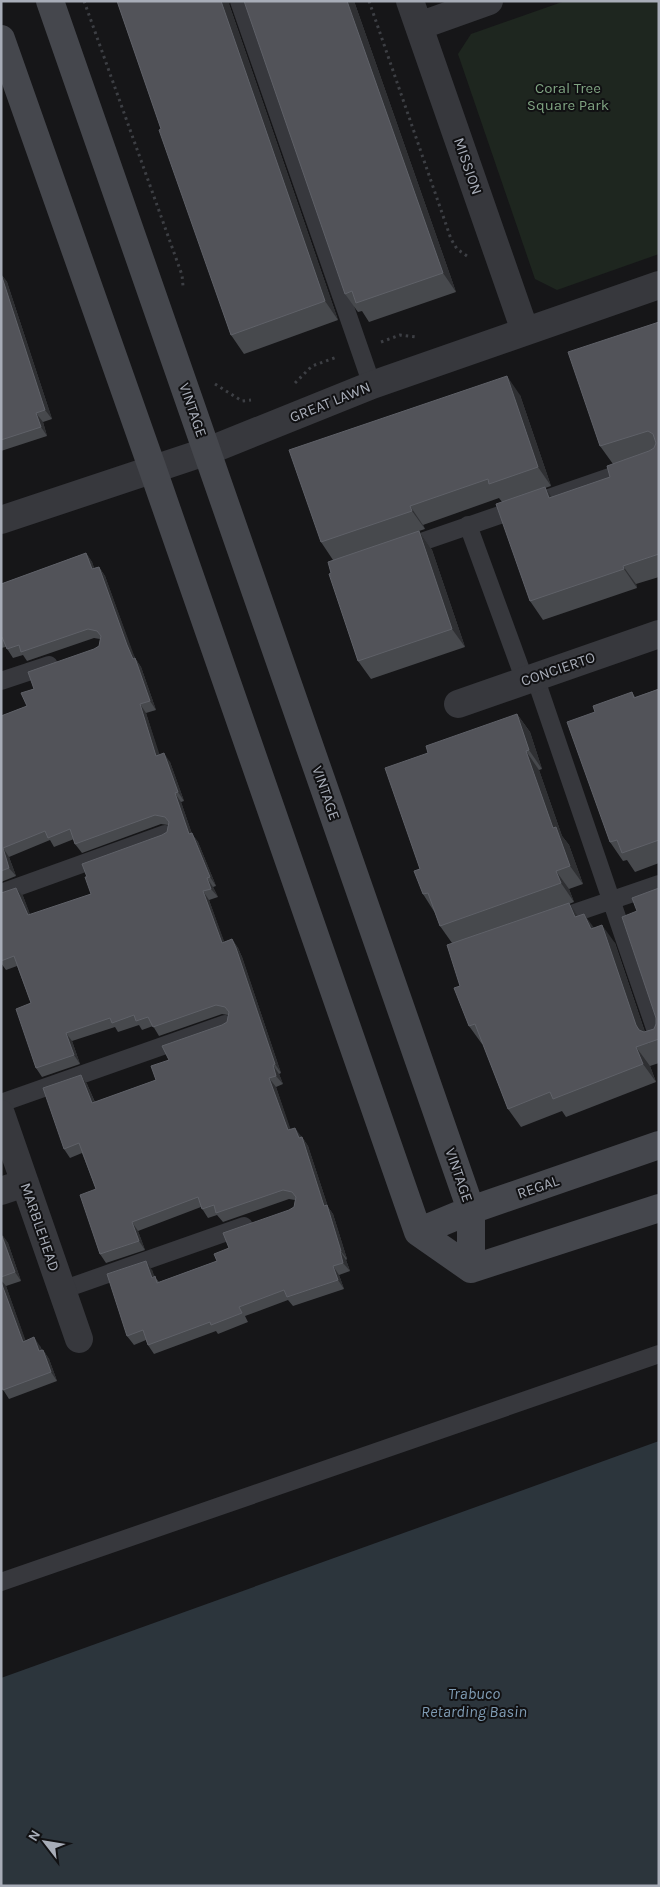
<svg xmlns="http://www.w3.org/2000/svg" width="660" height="1887" font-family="Karla,sans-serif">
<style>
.green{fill:#1e261f}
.water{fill:#2c353c}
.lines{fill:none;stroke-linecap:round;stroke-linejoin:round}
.path{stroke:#3d3f44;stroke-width:3;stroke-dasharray:2.5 4;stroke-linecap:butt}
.lane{stroke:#37383d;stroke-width:18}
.street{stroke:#37383d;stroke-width:28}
.secondary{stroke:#45474d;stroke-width:28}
.wall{fill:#47494d}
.shaded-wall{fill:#2f3033}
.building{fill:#525359;stroke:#5f6168}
.labels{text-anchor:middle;stroke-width:4;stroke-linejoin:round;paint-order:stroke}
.park-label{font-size:15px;fill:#7fa381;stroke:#111113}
.street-label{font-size:15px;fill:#a8adb8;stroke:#111113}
.water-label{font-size:16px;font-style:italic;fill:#7f9bb3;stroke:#111113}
</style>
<rect width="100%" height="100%" fill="#161618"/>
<path class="green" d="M565,1H659V254L557,290L535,279L458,54L471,34Z"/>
<path class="water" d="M659,1441V1886H1V1678Z"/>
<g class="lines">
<path class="path" d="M84,1L182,275L183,286
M369,1L451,239L457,249L467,256
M381,342L400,335L416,337
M295,383L312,366L337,357
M215,384L242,401L251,400"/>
<path class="lane" d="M239,1L372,385
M468,525L525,681
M404,548L659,460
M535,677L659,1040
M1,681L49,665
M1,893L165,834
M554,920L659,884
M1,1103L225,1024
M62,1290L244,1226
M1,1582L659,1354"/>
<path class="street" d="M410,1L525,331
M419,26L489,1
M1,520L208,451L372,385L659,285
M458,704L659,634
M1,1114L79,1339
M1,1191L25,1183"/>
<path class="secondary" d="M50,1L471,1210V1269
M1,39L153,470L418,1232L471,1269
M418,1232L471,1210L659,1145
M471,1269L659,1208"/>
</g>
<path class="wall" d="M117,1H230L229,4L338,320L244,354L231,335L142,73Z
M354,1L456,292L369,322L362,311L358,312L345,294Z
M1,274L7,282L52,419L43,422L47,436L1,451Z
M659,322V577L636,584L637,588L543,620L530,601L502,502L499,498L423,525L425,529L419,531L432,550L465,647L371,679L358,661L331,573L333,560L321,542L520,395L551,486L545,488L552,497L610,477L613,464L600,446Z
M86,553L92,562L94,568L99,567L105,576L133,654L135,658L141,667L156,710L146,713L159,755L170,762L184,801L181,802L192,834L198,842L216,886L213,887L218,897L209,900L224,942L232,939L238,948L242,957L281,1073L279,1074L283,1084L276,1087L290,1129L302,1137L308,1146L328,1207L333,1214L347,1259L346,1260L350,1271L339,1275L344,1289L293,1306L288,1300L245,1316L248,1322L218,1334L216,1331L154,1354L148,1345L146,1340L134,1345L127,1336L152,1270L154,1276L159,1282L217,1261L229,1248L294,1207L295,1200L289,1199L223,1222L217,1215L208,1218L201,1207L138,1231L145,1250L106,1263L100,1254L96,1189L82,1153L70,1158L64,1149L81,1075L87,1084L95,1102L156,1080L169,1060L227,1022L228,1015L222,1014L159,1036L153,1026L142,1030L139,1025L118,1032L115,1027L72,1041L80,1064L42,1077L36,1068L31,1003L17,966L6,970L1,963V893L16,888L23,896L30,915L91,894L167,832L168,825L161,824L82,853L75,844L74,839L54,847L50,840L9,857L16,876L1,882V716L27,706L34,689L99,646L100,639L94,638L27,661L23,655L13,658L6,647L1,648V584Z
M659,689V863L635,872L627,860L623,861L610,842L595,712L632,692L635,697Z
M517,714L530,732L542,769L539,770L562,836L569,845L583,884L569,889L574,902L569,904L578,916L615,943L645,1032L654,1029L656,1024V1018L637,911L659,888V1063L650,1066L656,1082L566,1117L562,1111L521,1127L508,1109L483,1044H482L469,1026L452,943L440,926L435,913L423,894L420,869L428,753Z
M1,1234L8,1243L21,1281L6,1286L25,1340L40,1346L42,1350H43L49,1359L57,1381L9,1399L2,1388L1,1389Z"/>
<path class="shaded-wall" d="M221,1H230L229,4L338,320L325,301Z
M347,1H354L456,292L443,273Z
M1,274L7,282L52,419L45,410Z
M507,376L520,395L551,486L538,467Z
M36,413L43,422L47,436L41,427Z
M545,487L558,506L549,498Z
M410,506L423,525L425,529L412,511Z
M419,531L432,550L465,647L452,629Z
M86,553L92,562L98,578L92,569Z
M623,566L636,584L637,588L624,569Z
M99,567L105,576L135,658L141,667L156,710L150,701L127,645Z
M140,704L146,713L163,765L156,756Z
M517,714L530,732L542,769L529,750Z
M526,751L539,770L562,836L569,845L583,884L570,866L553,828Z
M164,753L170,762L184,801L178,792Z
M175,793L181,802L192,834L198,842L216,886L210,877L189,834Z
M3,848L9,857L16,876L9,868Z
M556,871L569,889L574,902L561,883Z
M207,878L213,887L218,897L211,889Z
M16,888L23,896L34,924L28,915Z
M203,891L209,900L228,952L222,943Z
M569,903L582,922L575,917Z
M584,914L597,932L591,929Z
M602,925L615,943L649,1044L636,1025Z
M232,939L238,948L242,957L281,1073L275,1064Z
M66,1033L72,1041L80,1064L74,1055Z
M636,1047L650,1066L656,1082L643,1064Z
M273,1065L279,1074L283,1084L276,1076Z
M81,1075L87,1084L99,1112L92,1103Z
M269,1078L276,1087L294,1139L288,1130Z
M295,1128L301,1136L305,1147L299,1138Z
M302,1137L308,1146L328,1207L333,1214L347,1259L341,1251L324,1206Z
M132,1222L138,1231L145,1250L139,1241Z
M2,1234L8,1243L21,1281L15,1272Z
M340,1251L346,1260L350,1271L343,1263Z
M146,1261L152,1270L158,1286L152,1278Z
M333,1266L339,1275L344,1289L338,1280Z
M1,1280L6,1286L29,1350L23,1342L1,1282Z
M34,1337L40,1346L45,1360L39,1351Z
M43,1350L49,1359L57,1381L51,1372Z"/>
<path class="building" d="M117,1H221L325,301L231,335L159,130L161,129Z
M244,1H347L443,273L356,303L352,291L345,294Z
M1,274L45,410L36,413L41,427L1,440Z
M659,322V554L623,566L624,569L530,601L496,504L545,487L549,498L610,477L607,466L649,451L654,448L656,443L653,434L648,431L600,446L568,352Z
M507,376L538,467L489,484L488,479L410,506L412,511L321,542L289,450Z
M419,531L452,629L358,661L329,574L331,573L328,562Z
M86,553L92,569L99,567L127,645L133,659L135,658L150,701L140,704L156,756L164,753L178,792L175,793L189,834L192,833L210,877L207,878L211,889L203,891L222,943L232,939L236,948L275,1064L273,1065L276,1076L269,1078L288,1130L295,1128L299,1138L302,1137L324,1206L327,1205L341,1251H340L343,1263L333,1266L338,1280L287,1297L284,1290L239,1307L242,1313L211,1325L210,1322L148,1345L143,1330L127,1336L107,1274L146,1261L152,1278L155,1276L157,1283L217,1261L214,1254L229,1248L223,1233L289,1210L294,1207L296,1197L292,1192L283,1190L216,1213L214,1205L202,1209L198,1197L132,1222L139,1241L100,1254L80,1195L96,1189L79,1143L64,1149L43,1088L81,1075L92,1103L156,1080L151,1066L169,1060L162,1046L222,1025L227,1022L229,1012L225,1007L216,1005L153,1027L148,1017L136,1021L134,1015L112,1023L110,1018L66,1033L74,1055L36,1068L16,1009L31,1003L14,956L1,961V893L16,888L28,915L91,894L85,877H87L82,864L162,835L167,832L169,822L165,817L155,815L75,844L70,829L48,838L45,831L3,848L9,868L1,871V716L27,706L21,693L34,689L28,672L94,649L99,646L101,636L97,631L88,629L21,652L19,645L7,649L2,637H1V584Z
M659,689V840L622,853L617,840L610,842L567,722L595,712L593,706L632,692L634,698Z
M517,714L529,750L526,751L553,828L556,827L570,866L556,871L561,883L440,926L428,893L423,894L414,871L420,869L385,768L428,753L426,746Z
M659,888V1039L636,1047L643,1064L553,1099L550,1092L508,1109L475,1024L469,1026L454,988L460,986L447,945L569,903L575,917L584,914L591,929L602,925L636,1025L639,1030L644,1032L654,1029L656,1024V1018L622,917L637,911L632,898Z
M1,1234L15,1272L1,1277Z
M1,1282L23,1342L34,1337L39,1351L43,1350L51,1372L3,1390L1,1386Z"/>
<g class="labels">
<g class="park-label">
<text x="568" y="93">Coral Tree<tspan x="568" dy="17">Square Park</tspan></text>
</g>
<g class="street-label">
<text transform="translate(468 166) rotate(71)" y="5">MISSION</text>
<text transform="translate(330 402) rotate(-22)" y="5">GREAT LAWN</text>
<text transform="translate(193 410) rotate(71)" y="5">VINTAGE</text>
<text transform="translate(558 669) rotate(-19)" y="5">CONCIERTO</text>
<text transform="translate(326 793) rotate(71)" y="5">VINTAGE</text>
<text transform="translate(459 1175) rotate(71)" y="5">VINTAGE</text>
<text transform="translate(538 1187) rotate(-19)" y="5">REGAL</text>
<text transform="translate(40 1227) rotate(71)" y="5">MARBLEHEAD</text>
</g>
<g class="water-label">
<text x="474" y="1699">Trabuco<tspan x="474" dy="18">Retarding Basin</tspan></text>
</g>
</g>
<rect width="660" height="1887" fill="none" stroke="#a8adb8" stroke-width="5"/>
<g transform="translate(45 1842) rotate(301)" stroke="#111113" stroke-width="4" paint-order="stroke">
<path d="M0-4L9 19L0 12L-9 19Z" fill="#a8adb8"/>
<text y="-8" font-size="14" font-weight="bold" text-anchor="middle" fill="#a8adb8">N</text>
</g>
</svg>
